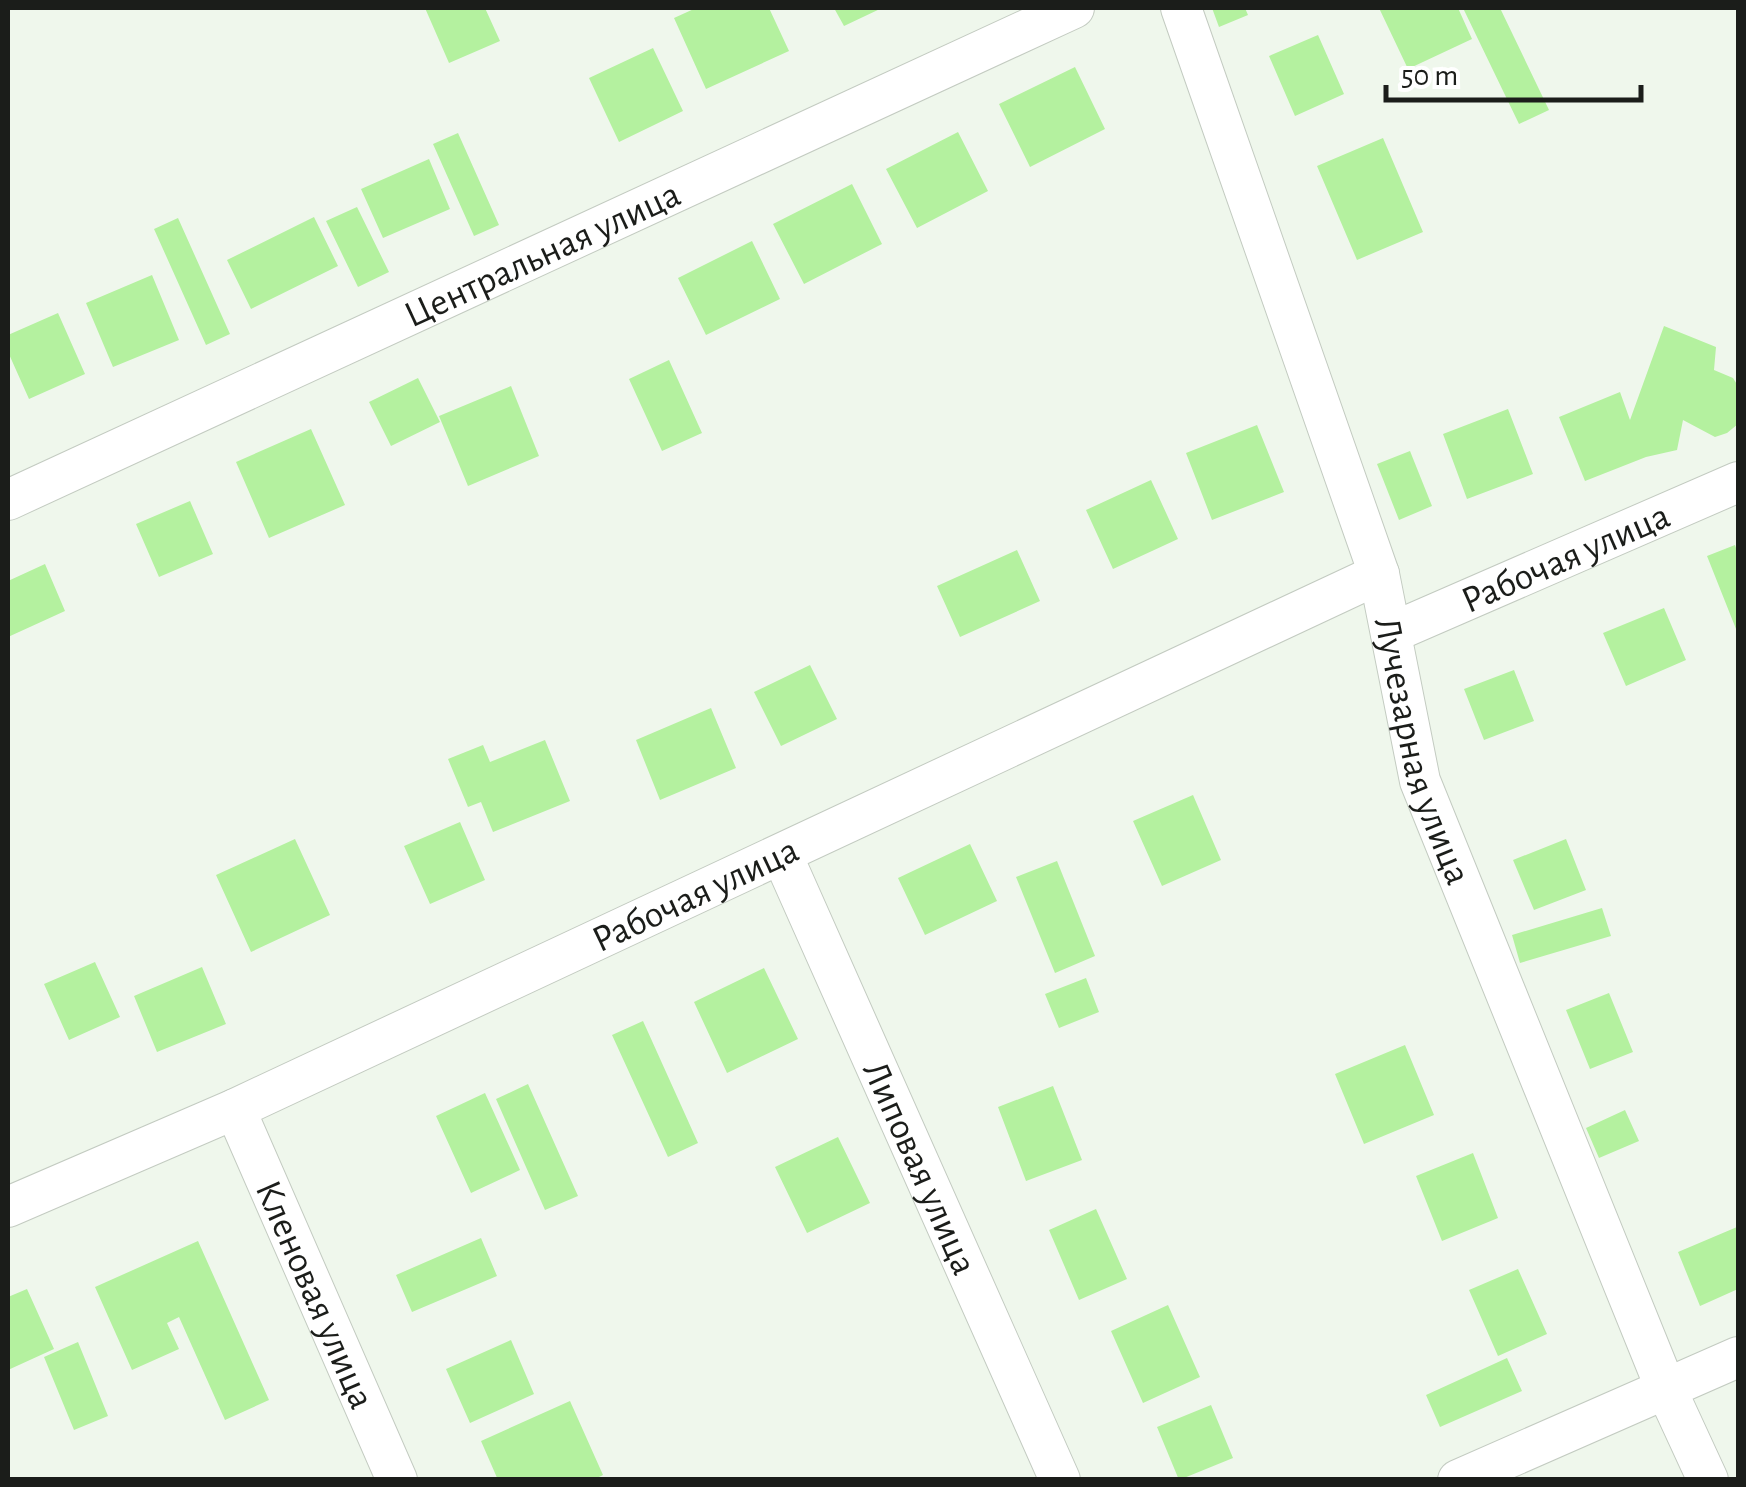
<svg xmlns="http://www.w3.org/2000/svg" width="1746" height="1487" font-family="'Alegreya Sans',sans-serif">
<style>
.building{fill:#b4f19f}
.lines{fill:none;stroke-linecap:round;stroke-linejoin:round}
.minor-casing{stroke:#c3cbc1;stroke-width:42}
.minor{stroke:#fff;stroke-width:40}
.labels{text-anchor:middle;stroke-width:8;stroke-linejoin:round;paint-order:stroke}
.street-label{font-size:38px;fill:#1b1d1a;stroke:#fff}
</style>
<rect width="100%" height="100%" fill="#eff7ec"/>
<path class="building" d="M425,8H485L500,41L449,63Z
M696,8H769L789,51L706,89L674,18Z
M834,8H882L844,26Z
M1212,8H1245L1248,15L1219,27Z
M1379,8H1458L1472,39L1408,69Z
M1463,8H1500L1549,110L1519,124Z
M1318,35L1344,94L1295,116L1269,56Z
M653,48L683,111L619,142L589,78Z
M1075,67L1105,129L1030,167L999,104Z
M958,132L988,191L917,228L886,169Z
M458,133L499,225L474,236L433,144Z
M1383,138L1423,232L1357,260L1317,166Z
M429,159L450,209L383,238L361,189Z
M852,184L882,244L804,284L773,224Z
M357,207L389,272L358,287L326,221Z
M314,217L338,266L251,309L227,260Z
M178,218L230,334L206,345L154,229Z
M752,241L780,299L706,335L678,278Z
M152,275L179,340L113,367L86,303Z
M58,313L85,374L29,399L8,352V335Z
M1664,326L1716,347L1714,370L1733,378L1738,386V424L1727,433L1715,437L1683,420L1677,450L1646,457L1585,481L1559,417L1620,392L1630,420Z
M669,360L702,433L662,451L629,379Z
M418,378L440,422L391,446L369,402Z
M511,386L539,456L468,486L439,416Z
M1508,409L1533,474L1467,499L1443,434Z
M1257,425L1284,492L1212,520L1186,453Z
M311,429L345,505L269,538L236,462Z
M1410,451L1432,506L1399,520L1377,464Z
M1151,480L1178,539L1113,569L1086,510Z
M190,501L213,554L159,577L136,524Z
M1735,545L1738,554V634L1707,556Z
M1017,550L1040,601L960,637L937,586Z
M45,564L65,611L8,637V581Z
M1664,608L1686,660L1626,686L1603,633Z
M810,665L837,719L781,746L754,692Z
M1514,670L1534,721L1484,740L1464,689Z
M711,708L736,768L660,800L636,740Z
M545,740L570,801L493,832L481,802L468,807L448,759L483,745L490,762Z
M1193,795L1221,860L1162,886L1133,821Z
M460,822L485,880L430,904L404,846Z
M295,839L330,915L251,952L216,875Z
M1566,839L1586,890L1534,910L1513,860Z
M970,844L997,901L925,935L898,878Z
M1057,861L1095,956L1055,973L1016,877Z
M1602,908L1611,936L1520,963L1512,935Z
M95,962L120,1017L69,1040L44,984Z
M202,967L226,1024L157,1052L134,996Z
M764,968L798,1039L727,1073L694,1002Z
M1086,978L1099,1012L1059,1028L1045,994Z
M1609,993L1633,1052L1590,1069L1566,1010Z
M643,1021L698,1143L668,1157L612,1035Z
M1405,1045L1434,1115L1364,1144L1335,1074Z
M528,1084L578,1196L545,1210L496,1099Z
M1053,1086L1082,1160L1026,1181L998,1107Z
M485,1093L520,1170L471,1193L436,1116Z
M1625,1110L1639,1141L1599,1158L1586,1128Z
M838,1137L870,1203L807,1233L775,1167Z
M1473,1153L1498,1218L1442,1241L1416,1176Z
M1096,1209L1127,1279L1079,1300L1049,1230Z
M1737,1227L1738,1289L1700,1306L1678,1252Z
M481,1238L497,1276L412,1312L396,1275Z
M198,1241L269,1400L225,1420L179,1317L167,1323L179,1349L132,1370L95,1287Z
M1518,1269L1547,1334L1498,1356L1469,1290Z
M27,1289L54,1349L8,1370V1297Z
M1168,1305L1200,1377L1143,1403L1111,1331Z
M511,1340L534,1394L470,1423L446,1369Z
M78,1342L108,1416L74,1430L44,1357Z
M1507,1358L1522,1391L1440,1427L1426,1395Z
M570,1401L603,1475L593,1480H498L481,1441Z
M1211,1405L1233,1458L1179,1480L1157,1427Z"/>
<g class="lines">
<g class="minor-casing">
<g id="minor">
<path id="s1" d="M1181,8L1379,574L1420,781L1666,1389L1708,1480"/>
<path id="s2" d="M8,500L1074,8"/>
<path id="s3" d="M1391,633L1738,482"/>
<path id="s4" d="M782,855L1060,1480"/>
<path id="s5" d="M235,1109L397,1480"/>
<path id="s6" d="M8,1207L235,1109L1379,574"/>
<path d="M1458,1480L1738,1357"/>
</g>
</g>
<use href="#minor" class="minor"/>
</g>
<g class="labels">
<g class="street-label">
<text dy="13" stroke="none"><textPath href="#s2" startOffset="588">Центральная улица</textPath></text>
<text dy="13" stroke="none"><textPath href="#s3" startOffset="190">Рабочая улица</textPath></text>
<text dy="13" stroke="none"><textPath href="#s1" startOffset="782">Лучезарная улица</textPath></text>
<text dy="13" stroke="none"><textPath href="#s6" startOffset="755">Рабочая улица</textPath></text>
<text dy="13" stroke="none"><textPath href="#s4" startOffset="342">Липовая улица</textPath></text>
<text dy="13" stroke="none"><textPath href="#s5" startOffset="202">Кленовая улица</textPath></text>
</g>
</g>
<rect width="1746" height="1487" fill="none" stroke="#1b1d1a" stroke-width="20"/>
<path d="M1386 85v15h255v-15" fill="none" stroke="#1b1d1a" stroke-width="5"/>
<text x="1401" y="85" font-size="30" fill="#1b1d1a" stroke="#ffffff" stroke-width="8" paint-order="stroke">50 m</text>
</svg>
